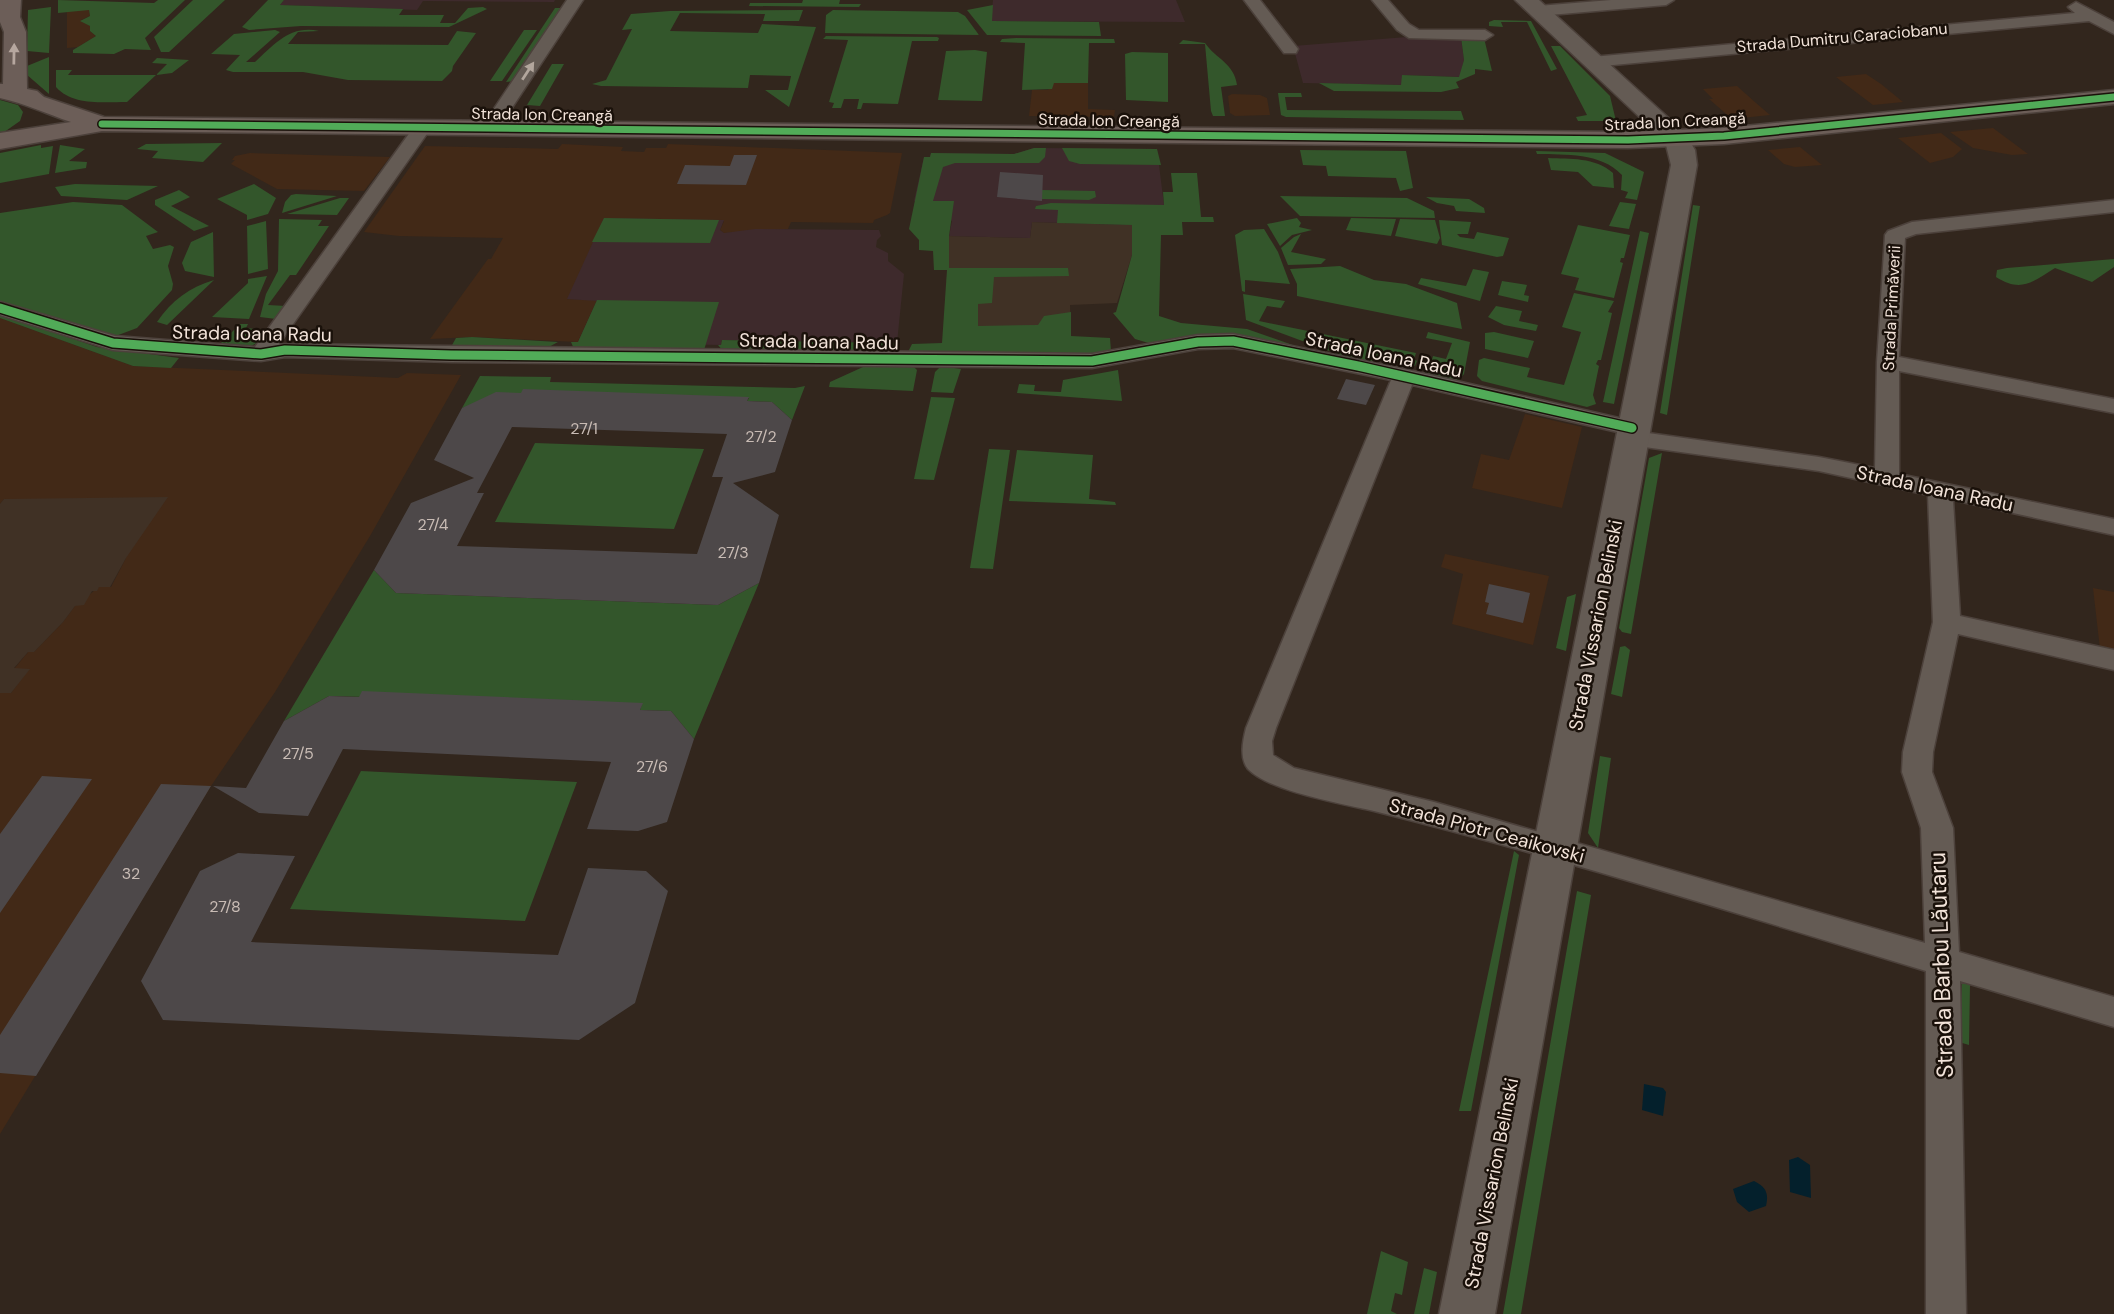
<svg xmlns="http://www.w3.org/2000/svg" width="2114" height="1314" font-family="'DM Sans',sans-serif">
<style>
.built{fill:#422917}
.industrial{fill:#403125}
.education{fill:#3e2a2c}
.green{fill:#33562b}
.water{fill:#04202c}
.building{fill:#4d4849;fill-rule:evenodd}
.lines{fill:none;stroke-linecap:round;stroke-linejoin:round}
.minor-casing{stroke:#4c413b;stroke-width:3}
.secondary-casing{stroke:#4c413b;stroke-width:3}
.primary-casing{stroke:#4c413b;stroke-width:3}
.minor{fill:#645b54;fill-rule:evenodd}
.secondary{fill:#645b54;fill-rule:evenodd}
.primary{fill:#6c5e58;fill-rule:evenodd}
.cycleway-far1-casing{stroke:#1a110a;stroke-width:10}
.cycleway-casing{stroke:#1a110a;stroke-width:12}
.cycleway-far1{stroke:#51ab58;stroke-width:7}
.cycleway{stroke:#51ab58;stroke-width:9}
.oneway{fill:#b6a79f}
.oneway2{fill:#b2a69d}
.labels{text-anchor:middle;stroke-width:5;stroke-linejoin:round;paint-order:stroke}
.far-street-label{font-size:16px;fill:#f2e3d9;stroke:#1a110a}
.number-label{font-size:16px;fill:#c9bcb5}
.street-label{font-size:19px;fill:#f2e3d9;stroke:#1a110a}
.near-street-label{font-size:23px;fill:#f2e3d9;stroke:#1a110a}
</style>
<rect width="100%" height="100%" fill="#32261d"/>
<path class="built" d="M67,10H89L90,16L81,20L90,26V31L96,36L78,47L67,48Z
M1866,74L1881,84L1903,102L1873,105L1836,77Z
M1053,83H1088V109L1115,110L1114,117L1029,116L1032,90H1048Z
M1737,86L1756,103L1770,115L1732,119L1709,99H1713L1703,89Z
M1232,94L1260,95L1267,98L1270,115L1235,116L1230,113L1228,96Z
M1993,128L2028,154L2012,155L1973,148L1950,132Z
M1941,133L1962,149L1953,157L1930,163L1898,138Z
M562,144L623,147L621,151L644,152L646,148H666L668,144L902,153L890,213L887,215L874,220L873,223L791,222L788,229L724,233L720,230L724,221L567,299L597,300L578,342L472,337L430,339L488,259H491L503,238L399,236L364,232L425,146L558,149Z
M1800,147L1822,165L1795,167L1784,164L1768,150Z
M250,153L313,155L390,157L364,191L277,189L231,164L235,160H232L235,156Z
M0,318L133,366L398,378L407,373L461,375L370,536L275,692L211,786L0,1134V693H11L29,669H14L28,652H34L63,622L75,606L99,587H111L126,558L4,499L0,504Z
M1525,414L1582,427L1562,508L1472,488L1481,454L1509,460Z
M1445,554L1549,576L1533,645L1452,624L1463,574L1441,567Z
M2093,588L2114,592V652L2100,649Z"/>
<path class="industrial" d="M1032,222L1132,225V255L1117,303L1070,305L1071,336L944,333L949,236L1030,238Z
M168,497L126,558L110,587H99L97,591H92L84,605L75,606L63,622L34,652H28L14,668L30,669L11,693H0V504L4,499Z"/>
<path class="education" d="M284,0H555L554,2L423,1L417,10L280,5Z
M993,0H1176L1185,22L991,21Z
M1407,37H1461L1464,60L1460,77L1402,75V85L1303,83L1293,46Z
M1034,148L1157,149L1164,205L1128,225L1032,222L1030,238L949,236L952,221L914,201L924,157H930L931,153L1014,154Z
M604,218L724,220L720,230L724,233L755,229L879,230L881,236L877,240L876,247L888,253V261L904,274L897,343L722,340L721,345L578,342L597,301L567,299Z"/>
<path class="green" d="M58,0L154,3L158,0H185L145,38L151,50L125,49L114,54L73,53V50L96,36L90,31V26L80,21L90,16L89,10L58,13Z
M193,0H225L169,52H161L154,37Z
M268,0H284L280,5L403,9L399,15H444L440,23H455L468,8L483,7L487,9L449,27L301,26L249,30L242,27Z
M803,0H840L839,4H861L859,7L749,6L750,3H802Z
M993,5L992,21L1099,22L1101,36L987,35L967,10Z
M51,7L49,53L27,51L28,10Z
M555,8H563L514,81L506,82Z
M803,10L799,21H763L765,14L680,13L670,31L758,33L762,24L816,27L789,107L765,90H788L791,76L750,75L748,88L601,86L592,84L606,80L632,29L622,30L631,14L670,11Z
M833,10L958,12L965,16L979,35L825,33L826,15Z
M1494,20L1531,21L1557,69L1551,71L1527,22H1501L1503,27L1489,26V22Z
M275,30L280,32L246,62H255C275,44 290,25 319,31L298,32L288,44L448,45L457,31L476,33L453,66L452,71L442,81L348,80L303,72H233L226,70L240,55L211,54L234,34Z
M524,30H537L502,81H490Z
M826,36L937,37L939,38L938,41H912L898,104L863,103L861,109H857L859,99H844L841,108H832L834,103L829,102L848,40L823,39Z
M1461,37L1484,38L1492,71L1475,69V74L1456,82L1459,88L1441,92L1334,91L1319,83L1401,85L1402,75L1459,77L1464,60Z
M1016,38L1114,39L1115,43H1089L1088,83H1054L1052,89L1022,90L1025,43L1000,42L1002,39Z
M1183,40L1205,43C1216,59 1234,63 1237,85L1221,87L1225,116H1213L1211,111L1205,44H1179Z
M1551,46H1560L1610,96L1616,121H1578L1576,117L1587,115Z
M975,50L987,52L982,101L938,100L946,51Z
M1132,52L1168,53V102L1126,100L1125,54Z
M49,57V94L26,74L27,66Z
M157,58L189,60L172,73L156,75L127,102C103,102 73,106 56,87V70H72L68,75H156L167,64L152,63Z
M552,64H564L540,106L527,105Z
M1278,93H1301L1302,97H1285L1287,110L1461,111L1464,120L1286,117L1281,115Z
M0,100L18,105L23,112L20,121L0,135Z
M222,143L203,162L152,158L158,151L137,149L146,144Z
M41,145V148L53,146L49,174L0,183V153Z
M60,145L85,149L69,161L87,162L86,168L55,173Z
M1034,148H1046L1045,157L1039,163H955L943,167L933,201H954L949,236V268H1068L1069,276L994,277L992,303L978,304V326L1038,325L1044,316L1071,312V336L1110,338L1111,351L1077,356L908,352L912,344L942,343L947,270H934L933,251L919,250V240L909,229L924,157H930L931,153L1014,154Z
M1062,148L1157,149L1161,165L1080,164L1069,161Z
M1300,150L1406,151L1413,188L1400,191L1396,178L1328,176L1326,166L1303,165Z
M1536,151L1605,153L1644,172L1637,200L1625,198L1628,192L1621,190L1622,175C1600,152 1566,155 1537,154Z
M1548,158C1570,159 1595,157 1613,173L1614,188L1593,186L1578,172L1551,170Z
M1171,173H1197L1201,217H1213L1214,222H1182L1183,235H1161L1159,316L1181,323L1247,329L1304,349L1152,344L1135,339L1113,313L1116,312L1132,255V225L1057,223L1058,210L1035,209L1036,206L1051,203L1164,205L1163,192H1173Z
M75,184L158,186L127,200L61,196L55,187Z
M254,184L276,198L268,214L247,220V215L217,199Z
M179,190L190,197L171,206L209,226L194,231L155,205V200Z
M1042,190L1095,191L1096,197L1089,200L1042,199Z
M291,195L296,194L337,196L282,213L285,202Z
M1280,196L1407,198L1434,211L1435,218L1300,216Z
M1426,197L1469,199L1484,208L1485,213L1456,211L1454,206L1437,203Z
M340,198H349L337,215L287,214Z
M73,202L122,205L158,232L146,236L153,249L170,245L174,247L168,266L173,284L172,290L137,328L113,337L0,302V213Z
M1620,202L1636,204L1629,229L1609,226Z
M1693,205L1700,206L1667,415L1660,413Z
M604,218L719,220L710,243L592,242Z
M1297,218L1301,223L1299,227L1312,230L1292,235L1280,246L1267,224Z
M1351,218L1396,219L1391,236L1346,230Z
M279,219L322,220L318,226H329L296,275H290L268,305L286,306L276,319L260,317L266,294L278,271Z
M1400,219L1435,220L1440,238L1437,244L1395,236Z
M1439,220L1471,222L1468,234H1457L1460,237L1474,239L1477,232L1509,238L1503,256L1497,257L1442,245Z
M266,221L268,269L248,274L247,226Z
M1578,225L1630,235L1624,258H1621L1620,262L1623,263L1614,298L1575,290L1579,278L1561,274Z
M1264,229L1278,252L1290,284L1245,280V292L1242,291L1235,235L1244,230Z
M1640,231L1649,233L1614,404L1603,402Z
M213,232L214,277L185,271L182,263L191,242Z
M1301,234L1291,252L1326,259L1321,264L1288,265L1281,248L1294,237Z
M2114,259V267L2092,282L2055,268C2033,282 2021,293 1996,277L1997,270L2007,268Z
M1340,266L1374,280L1406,284L1457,303L1462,329L1297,296V284L1290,269Z
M1473,269L1489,272L1480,301L1418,284L1421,278L1466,286Z
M267,276L249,319L212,317L248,283V279Z
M214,280L167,325L157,322C171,301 190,287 214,280Z
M1502,281L1527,285L1524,295L1529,296L1528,302L1498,295Z
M1574,293L1614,301L1608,312L1612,313L1601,360H1598L1596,364L1599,366L1593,395L1596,404L1587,407L1482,381L1477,376L1479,360L1484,358L1530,368L1527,377L1564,385L1581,332L1562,327Z
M1243,294L1285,301L1281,308L1267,306L1259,321L1416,353L1414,359L1417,361L1415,366L1378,358L1375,364L1351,359L1254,323L1246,320Z
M597,300L719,302L704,350L574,349L571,342H578Z
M1496,306L1522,311L1519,321L1538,325L1536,331L1504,325L1488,317Z
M0,314L97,347L179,358L171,368L133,366L0,318Z
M240,324H248L246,328L267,330C256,352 237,349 216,348Z
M1428,332L1470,342L1464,374L1458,381L1423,375L1426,363H1431L1433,356L1446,359L1452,343L1426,338Z
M1494,332L1534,341L1528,358L1485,349V333Z
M472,337L558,342L545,349L451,347L456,338Z
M722,340L897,343L894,352L723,351L718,345H721Z
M941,366L961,369L953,393L931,392L935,372Z
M863,367H914L917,370L913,391L829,387L830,382Z
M1118,370L1122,401L1017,393L1019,384L1035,385L1034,391L1061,392L1063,380Z
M480,376L551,377L550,382L795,388L805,386L792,420L772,402L747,401L749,398L521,393L462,408Z
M931,397L955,398L934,480L914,479Z
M535,443L704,449L674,529L495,522Z
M989,449L1010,450L993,569L970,568Z
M1017,450L1093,455L1089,499L1115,502L1116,505L1009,501Z
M1662,453L1631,634L1622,632L1619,628L1649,458Z
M374,570L396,593L718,605L759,583L694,739L671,711L640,710L642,704L329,696L284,721Z
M1576,594L1566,651L1556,648L1567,597Z
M1625,646L1630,650L1622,697L1611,694L1620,647Z
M1600,756L1611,758L1598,848L1588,833Z
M361,771L577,782L525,921L290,909Z
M1514,851L1519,855L1471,1111H1459Z
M1577,891L1591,895L1521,1314H1503Z
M1962,980L2030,998V1003L1970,985L1969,1045L1959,1042Z
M1381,1251L1408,1262L1402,1295L1395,1293L1391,1311L1397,1314H1367Z
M1424,1268L1437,1272L1429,1314H1414Z"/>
<path class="water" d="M1644,1084L1663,1088L1666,1092L1663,1116L1642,1110Z
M1798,1157L1810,1165L1811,1198L1790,1192L1789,1160Z
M1754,1181C1766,1187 1769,1193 1766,1206L1749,1212L1737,1202L1733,1189Z"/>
<path class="building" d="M734,155H757L746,185L677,184L685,165L730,166Z
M1000,172L1043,175L1042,201L997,197Z
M1346,379L1375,385L1366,405L1337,399Z
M523,389L749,397L747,401L772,402L792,420L775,472L733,483L779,515L759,583L718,605L396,593L374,570L411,503L474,478L434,460L462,408L496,392L521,393ZM512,427L727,434L712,477H723L697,554L457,546L484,493H477Z
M1489,584L1530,593L1523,623L1486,614L1489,603L1485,602Z
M362,691L643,703L640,710L671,711L694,739L667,822L638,831L587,829L611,762L343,749L308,816L259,813L213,786L246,788L284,721L329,696L359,697Z
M42,776L92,779L0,913V834Z
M161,784L211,786L36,1076L0,1073V1035Z
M238,853L295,856L251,942L558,955L588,868L646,871L668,891L635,1003L579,1040L163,1020L141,981L200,871Z"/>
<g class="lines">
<g class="minor-casing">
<path id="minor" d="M567,0H583L496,132H484L481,128Z
M1244,0H1260L1298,49L1296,53H1284Z
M1372,0H1388L1409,24L1419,30H1485L1493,35L1485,40L1409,38L1397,30Z
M1611,0H1674L1666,5L1538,16L1530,11L1538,6Z
M2076,2L2114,22V34L2089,21L1592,67L1584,62L1592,57L2075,13L2068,7Z
M422,123L431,128L279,344L1092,354L1198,335L1233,334L1404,369L1632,421L1640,423L1644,428L1641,432L1819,457L1875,468L1877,362L1885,235L1888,231L1912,222L2114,200V212L1916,234L1905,238L1899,357L2114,399V413L1899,371V474L2114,519V535L1953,500L1960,616L2114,650V670L1958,634L1933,752L1932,772L1953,828L1959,952L2114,997V1027L1960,981L1966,1314H1926V971C1744,916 1562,858 1378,812C1346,804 1270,792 1248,769C1239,758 1243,740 1246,728L1391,380L1233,348L1198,349L1092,368L451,362L285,357L261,361L113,350L0,315V302L115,336L255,347L416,124ZM1412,385L1622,433L1618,438L1622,443L1630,445L1819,471L1928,495L1933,622L1903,752L1902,772L1921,828L1925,943L1434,802L1294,768L1273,755L1272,741L1276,728Z"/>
</g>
<g class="secondary-casing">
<path id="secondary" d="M1515,0H1539L1685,133L1695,150L1697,165L1495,1314H1439L1671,165L1665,141Z"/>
</g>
<g class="primary-casing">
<path id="primary" d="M0,0H21L20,17L26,32L27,89L37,91L44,97L104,117L1628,132L1724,128L2114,90V104L1724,144L1628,148L102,131L0,149V133L71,122C47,114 24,103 0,98V84H3L4,32L0,22Z"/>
</g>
<use href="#minor" class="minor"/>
<use href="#secondary" class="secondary"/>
<use href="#primary" class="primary"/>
<g class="cycleway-far1-casing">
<path id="cycleway-far1" d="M102,124L1628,140L1724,136L2114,97"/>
</g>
<g class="cycleway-casing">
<path id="cycleway" d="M0,308L113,343L261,354L285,350L451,355L1092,361L1198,342L1233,341L1358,366L1632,428"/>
</g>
<use href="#cycleway-far1" class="cycleway-far1"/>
<use href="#cycleway" class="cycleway"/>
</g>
<defs><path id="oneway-solid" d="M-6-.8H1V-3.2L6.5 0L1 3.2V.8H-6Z" transform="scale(1.75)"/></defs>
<use class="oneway" href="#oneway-solid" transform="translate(14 54) rotate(-89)"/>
<use class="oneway2" href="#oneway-solid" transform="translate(528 71) rotate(-57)"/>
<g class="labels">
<g class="far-street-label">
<text transform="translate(1842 37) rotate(-5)" y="6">Strada Dumitru Caraciobanu</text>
<text transform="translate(542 114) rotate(1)" y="6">Strada Ion Creangă</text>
<text transform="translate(1109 120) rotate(1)" y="6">Strada Ion Creangă</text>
<text transform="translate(1675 121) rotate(-3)" y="6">Strada Ion Creangă</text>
<text transform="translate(1891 308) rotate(-87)" y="6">Strada Primăverii</text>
</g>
<g class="number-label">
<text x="584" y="434">27/1</text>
<text x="761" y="442">27/2</text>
<text x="433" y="530">27/4</text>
<text x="733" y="558">27/3</text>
<text x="298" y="759">27/5</text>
<text x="652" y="772">27/6</text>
<text x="131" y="879">32</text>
<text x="225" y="912">27/8</text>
</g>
<g class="street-label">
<text transform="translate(252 333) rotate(1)" y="7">Strada Ioana Radu</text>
<text transform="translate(819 341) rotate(1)" y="7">Strada Ioana Radu</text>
<text transform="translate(1384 354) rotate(12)" y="7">Strada Ioana Radu</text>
<text transform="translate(1935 488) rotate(12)" y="7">Strada Ioana Radu</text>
<text transform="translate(1595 625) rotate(-79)" y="7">Strada Vissarion Belinski</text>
<text transform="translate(1487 830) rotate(15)" y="7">Strada Piotr Ceaikovski</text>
<text transform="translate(1491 1183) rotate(-79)" y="7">Strada Vissarion Belinski</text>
</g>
<g class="near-street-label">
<text transform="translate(1941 965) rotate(-92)" y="8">Strada Barbu Lăutaru</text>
</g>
</g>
</svg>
